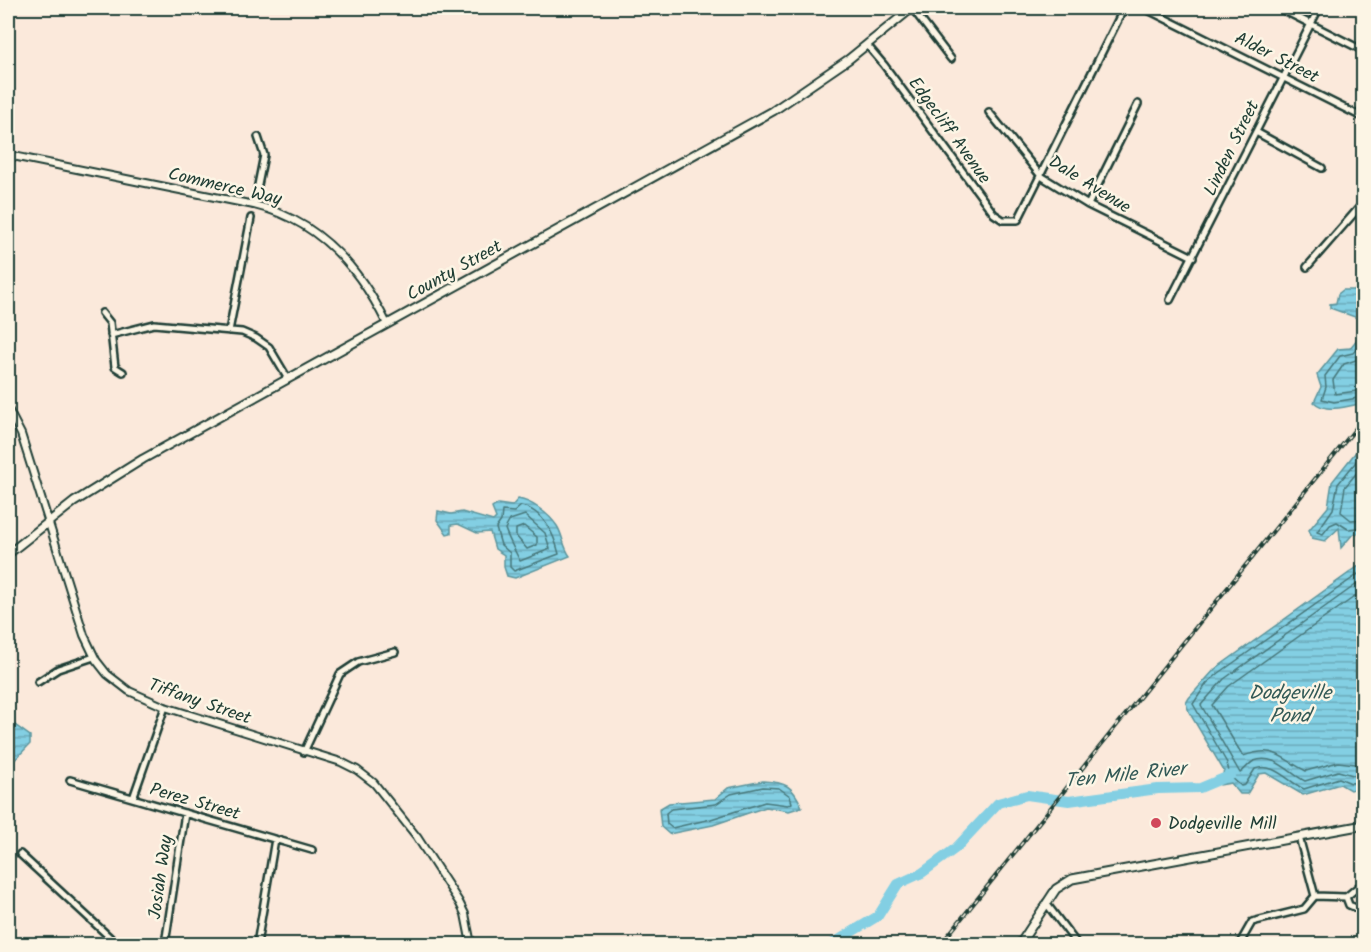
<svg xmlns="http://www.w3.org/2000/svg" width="1371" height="952" font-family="Kalam,sans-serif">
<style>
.water{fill:url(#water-rules);stroke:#5b959d;stroke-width:1.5}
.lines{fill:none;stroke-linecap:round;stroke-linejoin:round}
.shore{stroke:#47777a;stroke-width:1.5}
.river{stroke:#83cfe3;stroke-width:10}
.minor-casing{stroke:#1f3d34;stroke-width:10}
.tertiary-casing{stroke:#1f3d34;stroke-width:10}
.secondary-casing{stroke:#1f3d34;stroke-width:11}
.minor{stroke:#fcf5e5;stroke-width:5}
.tertiary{stroke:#fcf5e5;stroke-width:6}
.secondary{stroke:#fcf5e5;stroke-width:7}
.rail-casing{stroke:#1f3d34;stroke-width:4}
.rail{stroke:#fcf5e5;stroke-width:1.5;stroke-dasharray:4.5;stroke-linecap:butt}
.poi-dot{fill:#d1495b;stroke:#fcf5e5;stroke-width:2}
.labels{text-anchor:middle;stroke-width:5;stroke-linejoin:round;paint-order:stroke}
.street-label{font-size:18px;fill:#1f3d34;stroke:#fcf5e5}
.poi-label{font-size:18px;fill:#1f3d34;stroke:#fcf5e5;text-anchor:start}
.water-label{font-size:20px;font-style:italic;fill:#335a57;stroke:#fcf5e5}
</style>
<defs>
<pattern id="water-rules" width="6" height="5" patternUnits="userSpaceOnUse" patternTransform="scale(1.5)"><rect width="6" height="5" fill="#83cfe3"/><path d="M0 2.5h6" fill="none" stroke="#6ba9b9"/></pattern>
</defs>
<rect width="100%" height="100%" fill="#fbe9db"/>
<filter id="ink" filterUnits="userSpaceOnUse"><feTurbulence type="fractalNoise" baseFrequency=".0167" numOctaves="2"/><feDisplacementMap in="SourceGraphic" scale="12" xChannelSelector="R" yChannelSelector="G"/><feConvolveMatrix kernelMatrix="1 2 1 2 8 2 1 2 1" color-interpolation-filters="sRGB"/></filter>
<g filter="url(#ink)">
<path class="water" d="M1343,290H1355L1363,293V320L1330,308V304L1336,303L1338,294Z
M1363,332V403C1349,406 1326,414 1314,402L1321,387L1317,375L1338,349L1350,348Z
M1363,443V533L1353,534L1341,548L1339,528L1325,541L1312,538L1309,530L1328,507L1332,482Z
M518,499C532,501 549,514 557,526C563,535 563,547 570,556L515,578L507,576L504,567V555L495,549L490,532L477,533L458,524L451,525V533L447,534L437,520L438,511L451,514L462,512L493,521L496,518L492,508L498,504L512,506Z
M1363,563V787L1350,790L1340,784L1303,795L1266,773L1259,774L1247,794H1240L1231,783L1220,785L1216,778L1222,776L1224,771L1189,712L1186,703L1189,698L1215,669Z
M8,720L30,736V744L8,767V784Z
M763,781C786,782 793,786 802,807L789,811L766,807L713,825L669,834L661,827L659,809L669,803L715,799L728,788Z"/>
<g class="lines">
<path class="shore" d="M1364,341L1353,353L1340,356L1325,376L1326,387L1322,399L1334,402L1364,397
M1364,353L1356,360L1344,364L1333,380L1335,394L1364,390
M1364,452L1338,484L1333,509L1317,532L1323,534L1330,525L1337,522L1348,529L1364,527
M1364,464L1345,487L1341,512L1351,520L1364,519
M521,506C543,510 554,534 559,554L514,571L510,567V553L501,545L496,528L501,521L502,511L514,512Z
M525,515L545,533L550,549L520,561C516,553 508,538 505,529L510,520Z
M524,526L537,537V545L527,549L516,536V529Z
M1364,570L1219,673L1207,683L1193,704L1227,763L1230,776L1241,786L1245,785L1255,769C1274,762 1287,781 1304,789L1339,778L1351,783L1364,781
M1364,579L1224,679L1201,705L1240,773C1245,770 1248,764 1254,761C1274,753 1289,773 1305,781L1338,771L1353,775L1364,774
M1364,590L1229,686L1212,705L1243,756C1277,745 1278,757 1306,771L1338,762L1364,765
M763,787L779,788L790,796L792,803L788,805L765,802L711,819L672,828L667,824L666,813L671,809L716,804L731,794Z"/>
<path class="river" d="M832,944L878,916L898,884L922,873L956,848L998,803L1027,795L1069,801L1158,789L1200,788L1231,775"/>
<g class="minor-casing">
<path id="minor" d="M912,8L951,59
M1144,8L1364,118
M1279,8L1364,51
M867,45L884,65L994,214L1003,220H1018L1124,8
M989,112L1041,176L1088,205L1193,257
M1256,132L1322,168
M254,205L264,155L258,137
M1088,205L1138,104
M1307,267L1364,202
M1170,300L1319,8
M102,313L110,323L115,367L123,372
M229,331L251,218
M111,335L154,324L242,332L256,338L269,347L288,379
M38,682L58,669L94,657
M304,752L340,674L358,662L395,652
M70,780L312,850
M133,798L165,707
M1299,837L1315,896L1346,897
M20,854L117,944
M1364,889L1358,887L1346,897L1349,905L1356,908L1364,906
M1046,903L1077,944
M1240,943L1252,922L1304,909L1315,896
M165,944L185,813
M257,944L275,839"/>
</g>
<g class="tertiary-casing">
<path id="tertiary" d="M8,155L254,205C318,220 359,267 387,324
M8,409L21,434L84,635L96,660L107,674L129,691L165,707L341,762L357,770L374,783L417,837L459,902L465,914L471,944"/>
</g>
<g class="secondary-casing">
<path id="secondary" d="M8,554L74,502L143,459L773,111L849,59L912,8
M1020,944L1056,889L1072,879L1364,825"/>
</g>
<use href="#minor" class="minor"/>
<use href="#tertiary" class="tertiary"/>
<use href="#secondary" class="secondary"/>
<g class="rail-casing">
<path id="rail" d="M941,944L1364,418"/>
</g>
<use href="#rail" class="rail"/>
</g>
</g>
<circle class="poi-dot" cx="1156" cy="823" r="6"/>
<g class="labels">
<g class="street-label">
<text transform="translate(1277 57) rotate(27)" y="6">Alder Street</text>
<text transform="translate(950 130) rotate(54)" y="6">Edgecliff Avenue</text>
<text transform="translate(1231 148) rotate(-64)" y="6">Linden Street</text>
<text transform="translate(1090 184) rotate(32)" y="6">Dale Avenue</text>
<text transform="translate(225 186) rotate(13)" y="6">Commerce Way</text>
<text transform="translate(454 270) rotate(-29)" y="6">County Street</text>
<text transform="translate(200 701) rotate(19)" y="6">Tiffany Street</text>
<text transform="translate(195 801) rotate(16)" y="6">Perez Street</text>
<text transform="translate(160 877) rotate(-82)" y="6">Josiah Way</text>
</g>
<g class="poi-label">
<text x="1168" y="829">Dodgeville Mill</text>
</g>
<g class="water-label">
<text x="1290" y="699">Dodgeville<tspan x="1290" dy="23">Pond</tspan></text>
<text transform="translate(1125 774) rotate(-6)" y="7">Ten Mile River</text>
</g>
</g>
<rect width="1371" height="952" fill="none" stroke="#fcf5e5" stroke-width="30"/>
<rect x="15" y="15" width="1341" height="922" fill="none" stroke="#1f3d34" stroke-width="2" filter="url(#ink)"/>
</svg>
